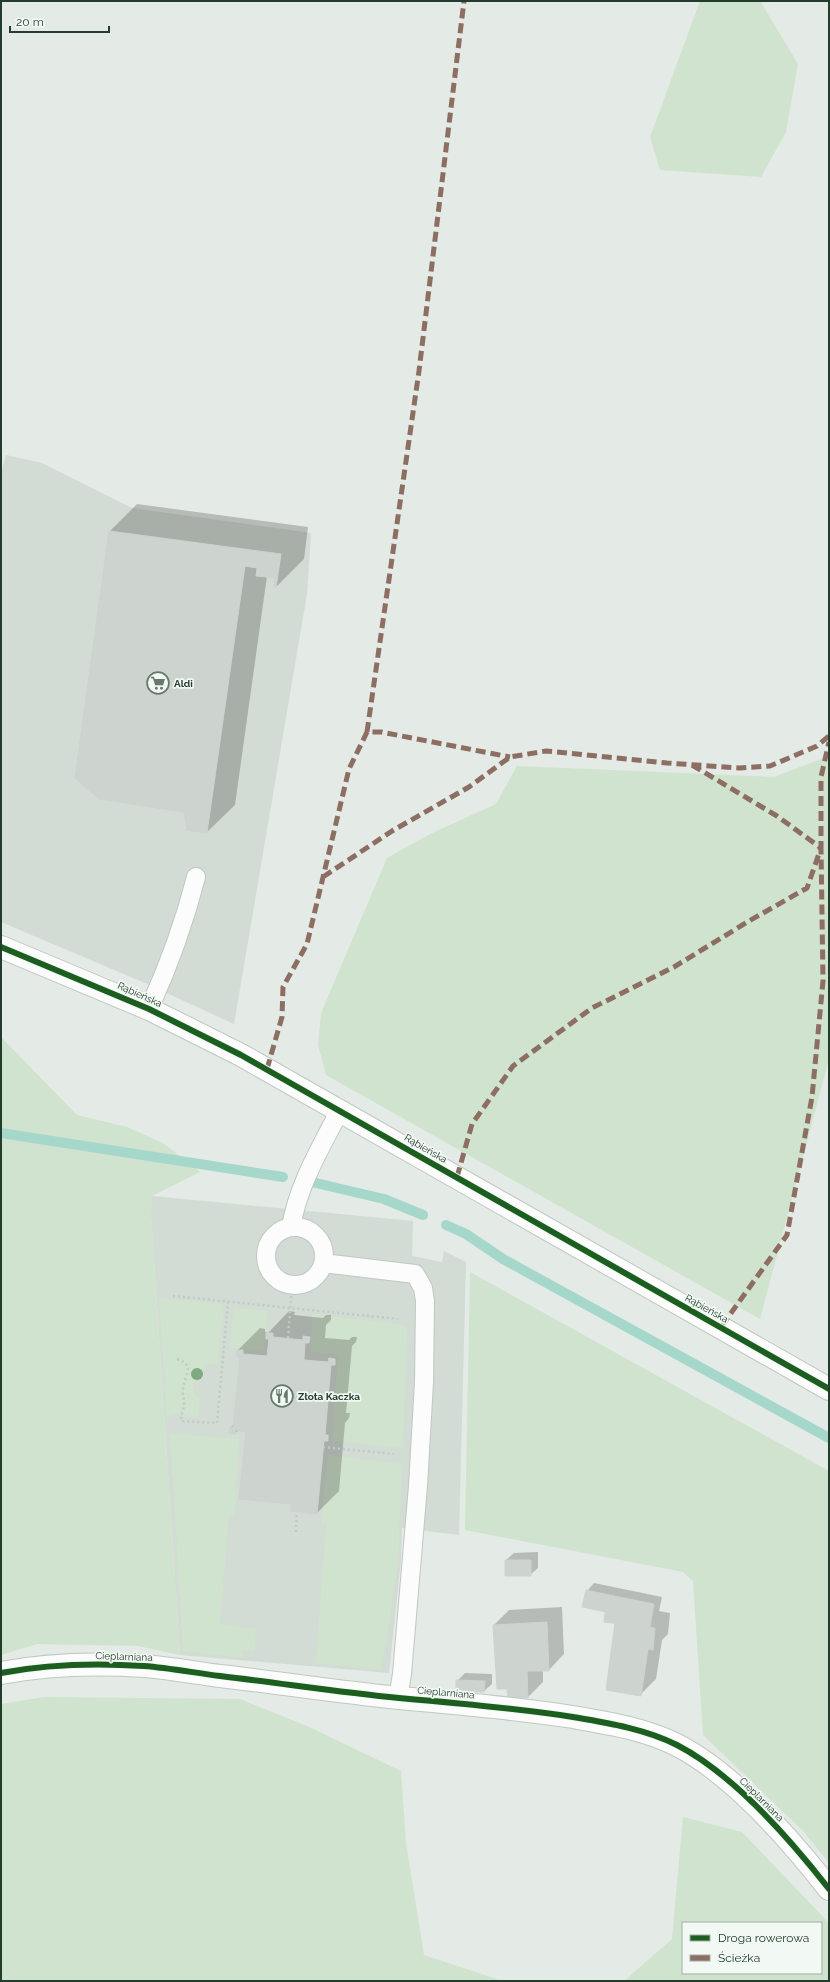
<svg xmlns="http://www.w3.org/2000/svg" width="830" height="1982" font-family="Raleway,sans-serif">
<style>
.built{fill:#d2dbd4}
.green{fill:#d0e3ce;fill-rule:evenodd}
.shadow{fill:#0003}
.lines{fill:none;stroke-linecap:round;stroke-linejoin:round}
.stream{stroke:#a5d8cb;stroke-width:10}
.building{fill:#cdd3ce;stroke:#cdd3ce}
.service-casing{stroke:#c1c7c2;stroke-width:20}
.minor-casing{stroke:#c1c7c2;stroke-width:24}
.tertiary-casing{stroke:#c1c7c2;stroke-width:24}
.path{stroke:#c1cac3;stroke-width:2.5;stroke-dasharray:2 3;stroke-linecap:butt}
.service{stroke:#fbfcfb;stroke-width:18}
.minor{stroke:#fbfcfb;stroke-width:22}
.tertiary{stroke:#fbfcfb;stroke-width:22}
.quiet{stroke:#8d6e63;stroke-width:5;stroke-dasharray:10 5;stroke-linecap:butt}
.cycleway-casing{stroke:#f2f8f3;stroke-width:8}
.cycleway{stroke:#1b5e20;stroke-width:6}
.tree{fill:#7fa980}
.labels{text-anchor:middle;stroke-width:3.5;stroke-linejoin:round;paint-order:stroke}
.poi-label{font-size:10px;font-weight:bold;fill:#223d2b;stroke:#f2f8f3;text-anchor:start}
.street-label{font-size:10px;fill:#223d2b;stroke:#f2f8f3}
</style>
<rect width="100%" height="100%" fill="#e4eae5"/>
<path class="built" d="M6,455L42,463L132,508L311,533L307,594L234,1024L145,983L1,922V473Z
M152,1196L413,1221L412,1256L442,1262L444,1251L466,1262L459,1535L402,1528L401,1560L389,1673L180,1655L151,1215Z"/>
<path class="green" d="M700,1H760L798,64L786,132L761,177L660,170L650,137Z
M829,756V1059L760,1319L326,1075L318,1045L321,1013L387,858L430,834L496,804L517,766L774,777Z
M1,1037L77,1115L127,1127L163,1143L200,1172L152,1196L151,1215L180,1655L138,1646L37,1644L1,1655Z
M470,1272L829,1471V1863L803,1831L703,1735L693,1581L683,1572L465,1530Z
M159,1298L224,1304L218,1365L205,1364L202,1377L196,1380L193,1387L194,1394L200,1398L198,1418L188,1417L183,1412L170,1416L167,1419Z
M233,1307L268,1311L264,1350L230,1348Z
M312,1314L407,1325L403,1448L332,1441L338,1355L311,1352Z
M170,1433L239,1439L235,1515H229L220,1624L256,1629L255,1651L244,1650L243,1658L183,1651Z
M328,1455L402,1464L398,1563L382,1670L316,1663L326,1525L321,1524Z
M44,1697L240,1699L307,1726L401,1771L406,1843L424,1955L503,1981H1V1704Z
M683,1817L742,1832L828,1922L829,1981H624L672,1939ZM683,1923H821V1973H683Z"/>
<path class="shadow" d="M137,504L308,527L304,559L276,587V578L267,576L235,805L207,832L185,811L110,531Z
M289,1311L295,1312L294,1315L323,1318L326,1315H331V1320L326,1325L325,1338L349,1340L352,1337H357L356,1342L352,1346L346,1413H350L349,1418L345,1423L339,1491L317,1513L293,1503L247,1431L239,1430L235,1433L231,1427L235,1423L241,1356L238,1350L260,1328L265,1329V1332L268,1333Z
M538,1552V1568L530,1575L506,1560L514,1553Z
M594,1583L662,1597L659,1611L670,1613L668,1634L662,1640L656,1679L640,1695L616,1622L605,1621L606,1611L587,1591Z
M562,1607L564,1654L549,1670H543V1682L528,1697L509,1696L494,1625L509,1610Z
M465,1673L492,1674V1684L484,1691L457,1690V1681Z"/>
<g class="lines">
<path class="stream" d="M1,1133L283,1177
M316,1183L384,1199L423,1215
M446,1225L466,1234L503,1259L829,1438"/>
</g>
<path class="building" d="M109,531L281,554L276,588L274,587L275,578L256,576L257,568L245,566L207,833L187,830L184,812L99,799L75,778Z
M266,1333H273V1337L303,1340V1336L310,1337L309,1343H305L304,1360L328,1362L329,1358L335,1359V1365H331L325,1435H328V1441H324L317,1514L291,1511L292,1504L239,1499L246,1432L236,1430L235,1434H229L230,1427H233L240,1357L236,1356L237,1350H243V1354L267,1356L269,1339H266Z
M505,1560H531V1576H505Z
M586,1590L619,1597L615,1614L582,1607Z
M619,1597L654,1604L650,1627L604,1622L605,1612L615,1614Z
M547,1622L549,1671H527L528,1698L508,1697L507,1689H497L493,1625Z
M615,1623L655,1628L653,1650L648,1649L641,1696L606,1690Z
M456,1680L485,1681L484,1692L456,1691Z"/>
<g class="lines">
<g class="service-casing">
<path id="service" d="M149,1009C169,965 184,924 196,877
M266 1256a29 29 0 1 1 58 0a29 29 0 1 1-58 0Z
M291,1227C298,1185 321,1147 340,1110
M323,1263L415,1274L423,1288L425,1301L424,1382L418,1486L402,1674L398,1698"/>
</g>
<g class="minor-casing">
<path id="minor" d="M1,1673C48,1664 97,1663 144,1666C170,1668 195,1673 220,1676C280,1683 339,1692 399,1698C457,1703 515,1708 573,1717C608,1723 645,1729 677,1745C733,1774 790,1839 829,1889"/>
</g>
<g class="tertiary-casing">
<path id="tertiary" d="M1,947L149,1009L241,1055L829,1389"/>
</g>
<path class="path" d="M173,1296L398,1319
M288,1338L292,1285
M177,1359C197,1365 183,1377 183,1390C182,1395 185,1400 184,1406C183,1411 181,1415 181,1421L217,1423L228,1302
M323,1447L394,1454
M296,1532L297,1512"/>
<use href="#service" class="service"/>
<use href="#minor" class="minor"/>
<use href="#tertiary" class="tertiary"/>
<path class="quiet" d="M367,732L419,371L464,1
M692,765L777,816L821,848L823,981L812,1097L787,1235L721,1327
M323,877L392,831L469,787L510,757L546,751L667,763L740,768L770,766L817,746L829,736
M267,1069L282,1017L283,987L307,944L349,769L367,732H381L510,757
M457,1177L472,1124L513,1066L592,1008L674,967L749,921L807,888L821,848V777L829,742"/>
<g class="cycleway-casing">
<path id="cycleway" d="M1,947L149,1009L241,1055L829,1389
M1,1673C48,1664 97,1663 144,1666C170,1668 195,1673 220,1676C280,1683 339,1692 399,1698C457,1703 515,1708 573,1717C608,1723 645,1729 677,1745C733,1774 790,1839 829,1889"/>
</g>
<use href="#cycleway" class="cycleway"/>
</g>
<circle class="tree" cx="197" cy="1374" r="6"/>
<defs>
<g id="supermarket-ring" transform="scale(1.15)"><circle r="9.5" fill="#f2f8f3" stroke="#667a6c" stroke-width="1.5"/><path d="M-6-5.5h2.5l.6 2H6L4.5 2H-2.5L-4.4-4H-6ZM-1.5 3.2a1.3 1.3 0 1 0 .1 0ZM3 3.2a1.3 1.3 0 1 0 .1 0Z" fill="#667a6c"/></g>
<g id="restaurant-ring" transform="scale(1.15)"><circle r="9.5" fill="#f2f8f3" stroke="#667a6c" stroke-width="1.5"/><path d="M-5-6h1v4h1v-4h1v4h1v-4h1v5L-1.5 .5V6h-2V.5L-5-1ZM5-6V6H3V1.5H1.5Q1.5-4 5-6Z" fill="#667a6c"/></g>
</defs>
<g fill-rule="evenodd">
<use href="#supermarket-ring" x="158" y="683"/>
<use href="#restaurant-ring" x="282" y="1396"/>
</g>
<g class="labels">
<g class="poi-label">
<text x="174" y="687">Aldi</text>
<text x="298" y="1400">Złota Kaczka</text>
</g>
<g class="street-label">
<text transform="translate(140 994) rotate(24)" y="4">Rąbieńska</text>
<text transform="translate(426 1148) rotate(30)" y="4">Rąbieńska</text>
<text transform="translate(707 1308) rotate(29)" y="4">Rąbieńska</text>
<text transform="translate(124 1656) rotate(2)" y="4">Cieplarniana</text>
<text transform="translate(446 1692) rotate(5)" y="4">Cieplarniana</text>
<text transform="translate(762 1799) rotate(45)" y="4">Cieplarniana</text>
</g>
</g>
<rect width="830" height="1982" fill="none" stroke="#223d2b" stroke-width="4"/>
<rect x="682" y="1922" width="140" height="52" fill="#f2f8f3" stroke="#9fada3"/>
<rect x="690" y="1935" width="20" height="6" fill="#1b5e20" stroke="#9fada3"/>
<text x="718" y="1942" font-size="12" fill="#223d2b">Droga rowerowa</text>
<rect x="690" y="1955" width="20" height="6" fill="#8d6e63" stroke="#9fada3"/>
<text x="718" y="1962" font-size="12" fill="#223d2b">Ścieżka</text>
<path d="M10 26v6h99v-6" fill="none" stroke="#223d2b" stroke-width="2"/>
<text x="16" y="26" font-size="12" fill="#223d2b" stroke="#f2f8f3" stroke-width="3" paint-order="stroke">20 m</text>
</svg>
